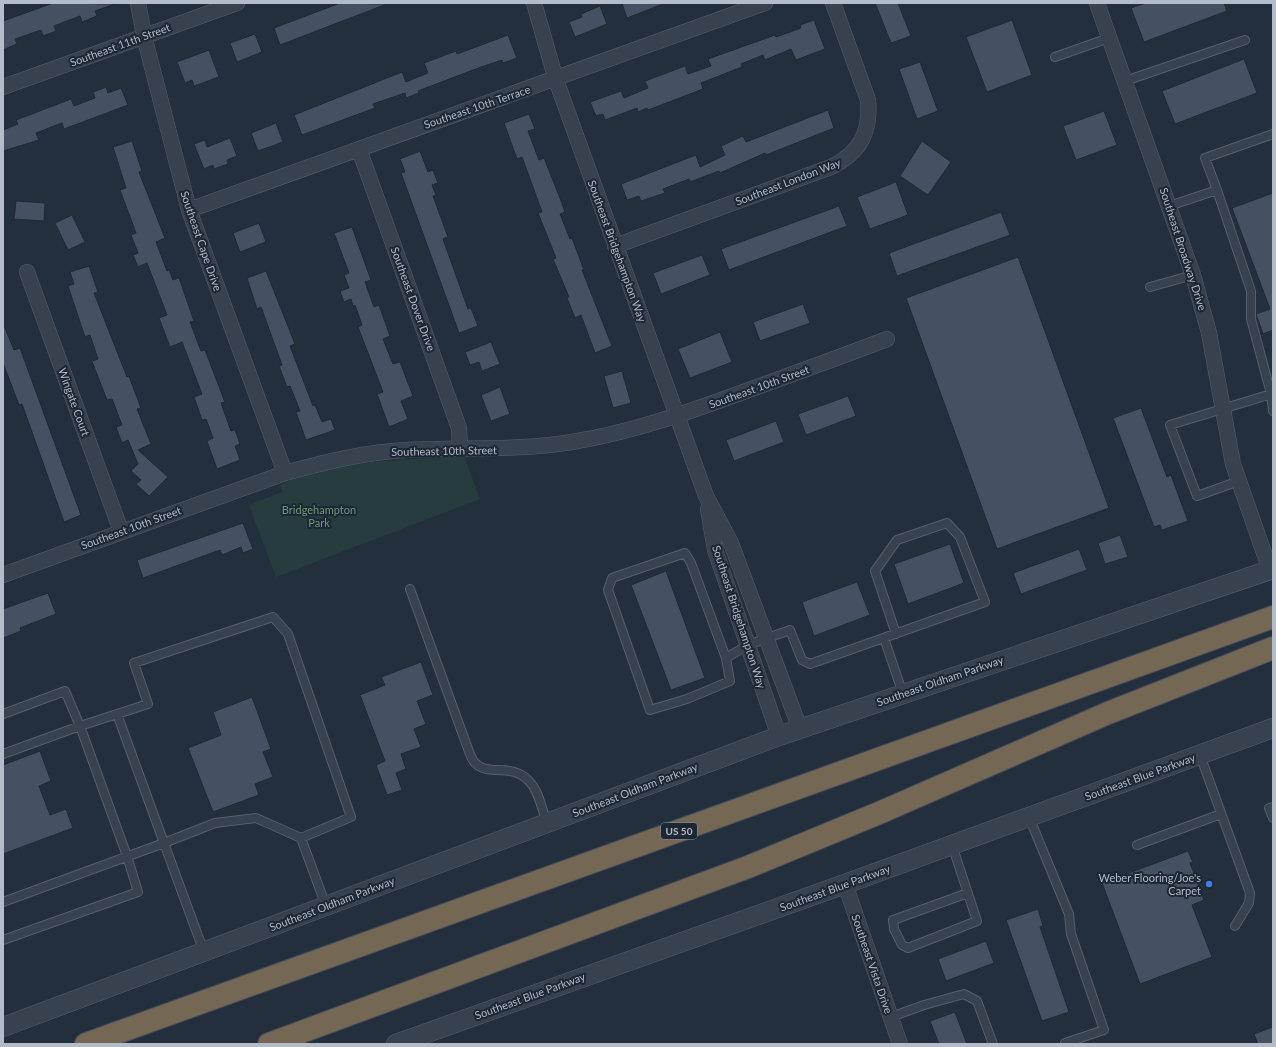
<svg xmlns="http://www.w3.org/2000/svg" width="1276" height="1047" font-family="Lato,sans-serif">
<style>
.green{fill:#263c3f}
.building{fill:#455162;stroke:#1f2835}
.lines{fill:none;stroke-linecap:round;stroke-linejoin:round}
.service-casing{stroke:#565f6c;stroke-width:10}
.minor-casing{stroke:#565f6c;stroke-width:16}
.tertiary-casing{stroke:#565f6c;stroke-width:20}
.motorway-casing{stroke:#434c59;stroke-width:24}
.service{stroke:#38414e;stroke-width:8}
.minor{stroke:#38414e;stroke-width:15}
.tertiary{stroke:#38414e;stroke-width:19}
.motorway{stroke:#746855;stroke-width:22}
.shop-dot{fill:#3f7fe0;stroke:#1d2633;stroke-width:1.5}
.labels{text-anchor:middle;stroke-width:4;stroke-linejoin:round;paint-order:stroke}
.shield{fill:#1d2633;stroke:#878f9c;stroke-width:1}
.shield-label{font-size:10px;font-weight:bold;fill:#b4bcc9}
.street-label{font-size:11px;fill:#b4bcc9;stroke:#1d2633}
.park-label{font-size:11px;fill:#6b9a76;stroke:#1d2633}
.poi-label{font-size:11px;fill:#b4bcc9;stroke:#1d2633;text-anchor:end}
</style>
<rect width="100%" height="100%" fill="#242f3e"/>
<path class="green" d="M464,456L480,499L276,577L249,505L282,492L280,485C338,458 402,461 464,456Z"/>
<path class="building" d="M53,3L115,4L95,11L97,16L82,22L80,16L54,26L56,31L43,36L41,30L15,39L17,44L3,50V21Z
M340,3L387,4L280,45L274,28Z
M622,3H663V4L627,18Z
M875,3H898L911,36L891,43Z
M1146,3H1224L1227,11L1144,42L1131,8Z
M600,6L607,24L575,37L569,22L582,17L581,14Z
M814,20L825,49L796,60L791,49L765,60L763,55L741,64L742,67L701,83L703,89L648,110L647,108L638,112L637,108L605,120L603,114L596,116L590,102L621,91L624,98L648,88L645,81L685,66L688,74L711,66L708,59L775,35L776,37L801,28L800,25Z
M1012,20L1032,75L987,92L966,37Z
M255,34L262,52L237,62L230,43Z
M508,35L517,58L503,63L502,60L481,67L418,91L419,93L406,98L405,93L373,104L375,108L302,135L294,115L402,72L406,82L428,73L424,63L456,51L457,54Z
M209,50L219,77L194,86L192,80L185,83L177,62Z
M1244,59L1257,93L1175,124L1162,91Z
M920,62L938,111L917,119L899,69Z
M106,87L108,93L121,88L128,105L64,129L62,123L36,133L39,140L3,151V130L18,124L16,120L71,99L74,106L95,98L93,92Z
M828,110L834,128L766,155L765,153L720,173L719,171L690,182L689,179L663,189L665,193L641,201L639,196L627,200L621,184L696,155L700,167L725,155L721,146L743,136L746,142Z
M1104,111L1117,145L1076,160L1063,126Z
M529,114L535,129L528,131L539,160L544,158L560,198L565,212L560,214L570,239L572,238L584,270H582L612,346L595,353L581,315L575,318L567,298L569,297L553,259L556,258L538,213L542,212L522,157L517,159L504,123Z
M276,123L283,142L258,151L251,133Z
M230,138L237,156L227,160L228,164L214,169L213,165L204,169L194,144L205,140L207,147Z
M132,141L142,171L139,172L165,238L156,242L167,271L169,270L173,280L179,278L194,321L190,322L201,351L205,350L225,402L221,403L231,431L235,430L240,444L235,446L240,460L217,469L207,441L213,438L206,419L202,420L194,397L202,394L182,342L170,347L159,318L167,315L147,263L138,267L133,255L138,253L131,235L136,233L120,190L126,188L113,147Z
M922,141L951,162L928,195L900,176Z
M420,151L428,172L433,170L438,183L432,185L436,195L433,196L448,237L443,239L468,309L471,308L478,326L459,333L401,173L405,172L400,159Z
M896,182L908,215L870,229L857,197Z
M1273,193V330L1263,334L1256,314L1270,309L1232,208Z
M16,201L45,203L44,221L14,219Z
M839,206L847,226L729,270L721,249Z
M1001,212L1010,235L897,276L889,253Z
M72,215L85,242L68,250L55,223Z
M259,223L266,242L240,252L233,233Z
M352,227L371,280L365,282L374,307L379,305L390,336L383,339L393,364L400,362L413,396L401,401L408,419L389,427L377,394L383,392L358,327L362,325L355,305L353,306L351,299L344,302L340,291L349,288L344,275L349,273L334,233Z
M702,255L710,275L661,294L653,273Z
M1018,257L1109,508L997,549L906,298Z
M89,266L98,292L94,293L127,377L129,376L141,408L137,409L151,444L138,450L168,477L149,496L136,484L141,480L131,471L138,464L128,440L122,443L116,427L122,425L112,399L107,400L98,377L92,361L98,359L90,335L85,337L68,286L74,284L70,272Z
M266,271L295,344L290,346L313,406L315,405L322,422L331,419L335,430L306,440L296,412L300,411L290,386L287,387L279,366L282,365L261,307L257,309L247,278Z
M803,304L810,323L760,341L753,322Z
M3,323L14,350L20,348L81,515L64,522L22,404L19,405L3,363Z
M720,332L732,362L690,378L678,349Z
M491,342L500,364L482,371L479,362L470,365L465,352Z
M622,371L631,403L613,408L604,376Z
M500,387L510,414L491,421L481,395Z
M848,396L856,416L806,435L798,414Z
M1141,408L1167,477L1171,475L1188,521L1162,530L1160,525L1154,527L1113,418Z
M776,421L784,442L734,461L726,440Z
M243,523L253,549L243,553L241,547L222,555L220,550L143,578L137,560Z
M1120,535L1128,557L1105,564L1098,543Z
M950,544L964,583L908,604L894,564Z
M1079,549L1087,570L1021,594L1013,573Z
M666,571L705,678L671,690L631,585Z
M857,582L870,615L814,636L802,602Z
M48,593L56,614L20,628L21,631L3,638V609Z
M421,662L433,695L417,701L426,724L414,729L421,747L401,754L406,769L396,773L402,790L387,795L376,765L385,761L360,695L385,685L381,677Z
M252,697L271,749L263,752L273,777L255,784L259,795L213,812L188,748L221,735L213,712Z
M40,751L51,781L39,786L50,815L66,809L73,828L3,854V765Z
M1188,851L1193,862L1190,863L1204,900L1192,905L1212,957L1140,984L1102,883Z
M1038,909L1043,926L1040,927L1069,1012L1042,1021L1006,920Z
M986,941L994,963L946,981L938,959Z
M955,1012L967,1044H939L930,1021Z
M1273,1027V1044H1258L1254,1034Z"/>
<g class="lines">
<g class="service-casing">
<path id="service" d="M1055,57L1109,38
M1125,81L1245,40
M1217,190L1251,291V319L1271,394L1170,425L1197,496L1239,481
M1169,206L1217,190L1205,158L1273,134
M1150,287L1193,275
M1273,393L1271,394L1273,411
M410,589L467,746C469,751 471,759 475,763C489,777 511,762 529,781C539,791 542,810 547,823
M884,638L903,694
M726,658L691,563L685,553L612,578L608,590L650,710L687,699L730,681L726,658L748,645L790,630L802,660L810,664L985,602L960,537L947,523L897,540L875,571L896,634
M3,714L65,691L80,726L3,754
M1200,755L1250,893L1249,903L1235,926
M1273,807L1269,808L1273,818
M1029,817L1069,914L1071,934L1104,1030L1065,1043
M952,845L977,921L908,948L902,945L894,929L893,920L968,893
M1137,845L1221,814
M3,902L164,843L117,714
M3,940L138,892L127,856L80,726L148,704L134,663L273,617L288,634L351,817L301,838L326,906
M204,952L164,843L215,823L256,818L301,838
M891,1017L924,1005L964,994L977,1001L993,1044"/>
</g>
<g class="minor-casing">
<path id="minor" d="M138,3L144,36L189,210L285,473
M534,3L556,80L706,496L731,543L800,729
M1097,3L1193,275L1209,333L1233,464L1270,570
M3,87L237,3
M359,149L459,428L460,449
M189,210L765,3
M615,246L831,167C860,153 871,132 868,100L833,3
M27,272L121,531
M708,509L715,550L779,736
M3,575L285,473C325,462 365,452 407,450C463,447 517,451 572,442C633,432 689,412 746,391C793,374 840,357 887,339
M845,884L900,1044"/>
</g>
<g class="tertiary-casing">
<path id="tertiary" d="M3,1027L779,736L1273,569
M396,1044L845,884L1273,728"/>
</g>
<g class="motorway-casing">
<path id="motorway" d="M86,1044L1273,617
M269,1044L748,867L879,813L1108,713L1273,648"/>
</g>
<use href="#service" class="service"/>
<use href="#minor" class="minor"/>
<use href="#tertiary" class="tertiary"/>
<use href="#motorway" class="motorway"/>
</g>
<circle class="shop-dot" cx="1209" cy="884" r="4"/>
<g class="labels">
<rect class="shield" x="661" y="823" width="36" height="16" rx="3"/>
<g class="shield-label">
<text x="679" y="835">US 50</text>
</g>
<g class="street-label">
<text transform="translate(120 45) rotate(-20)" y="4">Southeast 11th Street</text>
<text transform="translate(477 107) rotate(-19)" y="4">Southeast 10th Terrace</text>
<text transform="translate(788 182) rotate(-21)" y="4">Southeast London Way</text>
<text transform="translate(201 241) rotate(71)" y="4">Southeast Cape Drive</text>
<text transform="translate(1183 249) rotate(72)" y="4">Southeast Broadway Drive</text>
<text transform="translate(617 251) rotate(70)" y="4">Southeast Bridgehampton Way</text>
<text transform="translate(413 299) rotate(70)" y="4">Southeast Dover Drive</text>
<text transform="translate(759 387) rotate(-20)" y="4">Southeast 10th Street</text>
<text transform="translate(74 402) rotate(70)" y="4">Wingate Court</text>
<text transform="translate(444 451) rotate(-1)" y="4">Southeast 10th Street</text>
<text transform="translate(131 528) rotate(-20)" y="4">Southeast 10th Street</text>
<text transform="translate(739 617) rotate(72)" y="4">Southeast Bridgehampton Way</text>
<text transform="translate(940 681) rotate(-19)" y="4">Southeast Oldham Parkway</text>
<text transform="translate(1140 777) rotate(-20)" y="4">Southeast Blue Parkway</text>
<text transform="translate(635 790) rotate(-21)" y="4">Southeast Oldham Parkway</text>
<text transform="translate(835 888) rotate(-20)" y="4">Southeast Blue Parkway</text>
<text transform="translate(332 904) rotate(-21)" y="4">Southeast Oldham Parkway</text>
<text transform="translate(872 964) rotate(71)" y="4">Southeast Vista Drive</text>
<text transform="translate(530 996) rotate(-20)" y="4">Southeast Blue Parkway</text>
</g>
<g class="park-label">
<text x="319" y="514">Bridgehampton<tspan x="319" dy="13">Park</tspan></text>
</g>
<g class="poi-label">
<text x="1201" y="882">Weber Flooring/Joe's<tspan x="1201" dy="13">Carpet</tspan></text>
</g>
</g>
<rect width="1276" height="1047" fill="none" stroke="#b4bcc9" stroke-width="8"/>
</svg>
